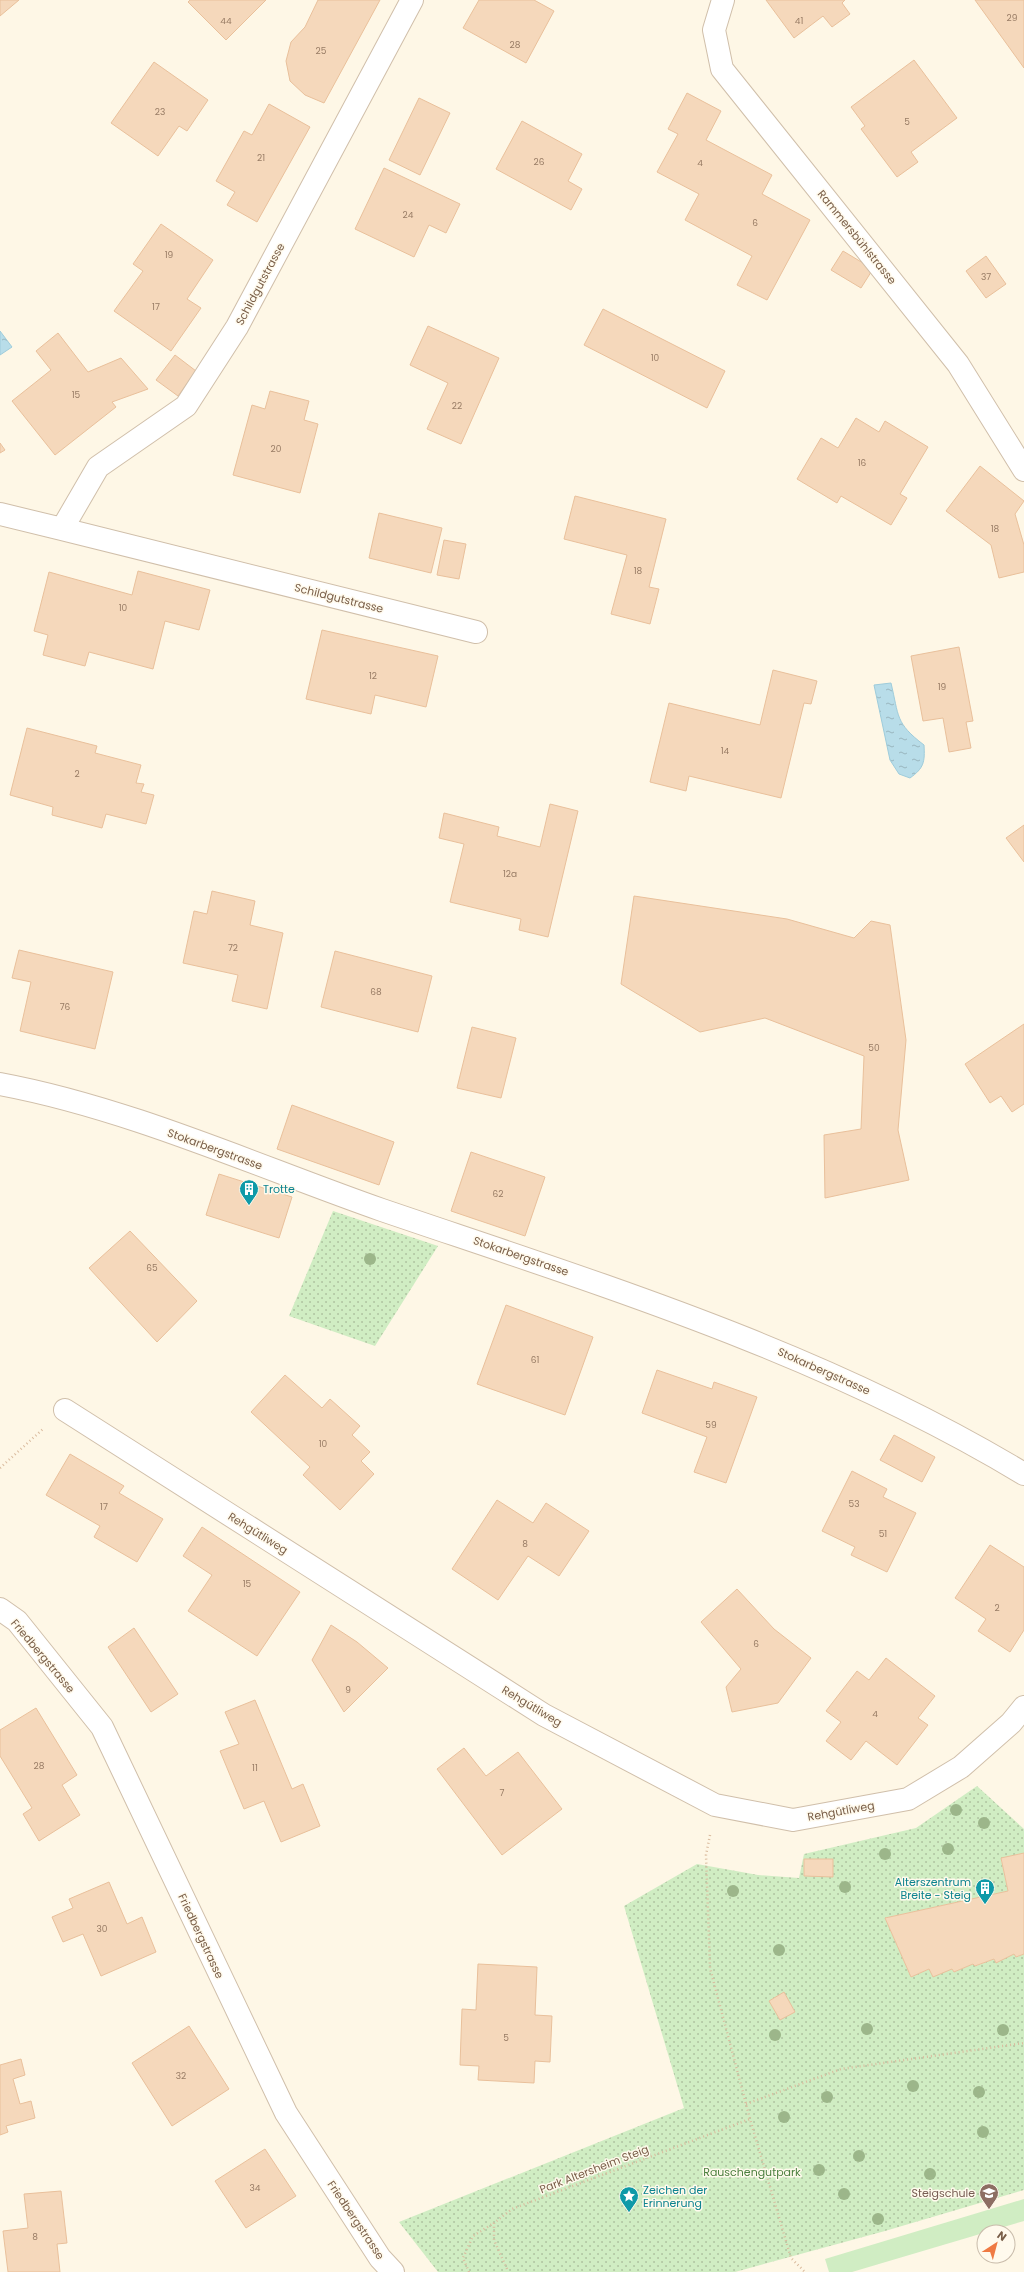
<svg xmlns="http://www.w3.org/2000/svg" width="1024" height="2272" font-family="Poppins,sans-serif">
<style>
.grass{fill:url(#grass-dots)}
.pitch{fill:#d0edc3}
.water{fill:url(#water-ripples);stroke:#9eccdb}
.building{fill:#f5d8bb;stroke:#e9c09b}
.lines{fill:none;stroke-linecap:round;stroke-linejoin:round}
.minor-casing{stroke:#d0bfaa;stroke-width:24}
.path{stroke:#dabb9e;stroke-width:2.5;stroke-dasharray:1 3;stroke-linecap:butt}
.minor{stroke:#fff;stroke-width:22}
.tree{fill:#9cb68a}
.labels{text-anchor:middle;stroke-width:3;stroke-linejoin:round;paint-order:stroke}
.number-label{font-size:9px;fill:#987c65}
.street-label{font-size:11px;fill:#795e48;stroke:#fffaed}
.culture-label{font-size:11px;fill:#0d838f;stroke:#fffaed;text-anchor:start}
.park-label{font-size:11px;fill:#4c803f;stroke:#fffaed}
.education-label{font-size:11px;fill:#785e54;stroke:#fffaed;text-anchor:end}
</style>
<defs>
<pattern id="grass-dots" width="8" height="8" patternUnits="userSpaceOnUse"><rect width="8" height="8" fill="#d0edc3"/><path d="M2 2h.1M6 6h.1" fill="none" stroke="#aec3a0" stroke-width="1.8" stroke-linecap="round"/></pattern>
<pattern id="water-ripples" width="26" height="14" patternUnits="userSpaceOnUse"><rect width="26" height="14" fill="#b8dde9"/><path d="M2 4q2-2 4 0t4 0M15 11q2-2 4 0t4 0" fill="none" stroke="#9ab6bf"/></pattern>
</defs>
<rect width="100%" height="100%" fill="#fef7e6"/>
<path class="grass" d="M333,1211L438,1246L375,1346L289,1316Z
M977,1786L1024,1829V1853L1001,1859L1008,1891L885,1918L911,1977L929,1969H952L954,1972L973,1964L976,1966L994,1959L996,1962L1014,1954L1017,1957L1024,1954V2190L885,2231L735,2272H438L399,2222L684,2108L624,1906L697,1864L758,1875L799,1878L804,1854L916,1828Z"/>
<path class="pitch" d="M1024,2199V2221L852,2272H829L825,2259Z"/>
<path class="water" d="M0,331L12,347L0,355Z
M891,683C899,716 895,723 924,745C925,762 924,768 910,778L899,774L890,760L874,685Z"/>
<path class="building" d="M0,0H19L0,16Z
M190,0H266L226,40L188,2Z
M318,0H380L324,103L305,95L290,81L286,61L291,42L305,27Z
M479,0H534L554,11L526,63L463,28Z
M766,0H845L842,3L850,14L832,27L823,16L794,38Z
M975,0H1024V68Z
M914,60L957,118L911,152L918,162L897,177L861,129L865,126L851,107Z
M154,62L208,100L187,131L179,126L158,156L111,123Z
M687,93L721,111L706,140L772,175L762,194L810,220L767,300L737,285L752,256L685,220L699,194L657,172L678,134L668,129Z
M419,98L450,113L420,175L389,160Z
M269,104L310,127L257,222L227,205L235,192L216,181L244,131L252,135Z
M522,121L582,154L568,181L582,189L571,210L496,169Z
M384,168L460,204L446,233L429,225L414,257L355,229Z
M161,224L213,260L187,299L201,308L171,351L114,311L143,271L133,264Z
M843,251L873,269L861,288L831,270Z
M986,256L1006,284L986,298L966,271Z
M603,309L725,371L707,408L584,345Z
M428,326L499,358L461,444L427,429L448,383L410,365Z
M58,333L88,372L121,358L148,389L112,402L116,407L55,455L12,401L51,370L36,351Z
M175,355L196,371L178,396L156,380Z
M270,391L309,401L304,420L318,424L300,493L233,475L252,405L265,409Z
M856,418L879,432L885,421L928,447L900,494L907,498L891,525L841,496L837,503L797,479L821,438L838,448Z
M0,443L5,450L0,453Z
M980,466L1024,501L1015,514L1024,545V572L999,578L991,545L946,511Z
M575,496L666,519L649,587L659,589L650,624L611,614L627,555L564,539Z
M379,513L442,528L431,573L369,558Z
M444,540L466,544L459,579L437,575Z
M138,571L210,590L199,630L165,621L153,669L89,652L85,666L43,655L48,635L34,631L49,572L132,595Z
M322,630L438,656L426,707L375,695L371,714L306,699Z
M959,647L973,721L966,722L971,748L949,752L943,718L923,721L911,656Z
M773,670L817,681L811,704L804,703L781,798L689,776L686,791L650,782L669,703L760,725Z
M27,728L97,746L95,753L141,765L136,783L144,784L141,792L154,795L146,824L106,814L102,828L52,815L53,807L10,795Z
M550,804L578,811L548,937L519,930L521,919L450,902L464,844L439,838L444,813L499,827L497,836L540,847Z
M1024,825V862L1006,838Z
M212,891L255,901L250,925L283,933L267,1009L232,1001L238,975L183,963L194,911L207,914Z
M634,896L787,919L854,938L871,921L890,925L906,1040L898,1130L909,1180L825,1198L824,1135L861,1129L864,1056L765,1018L700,1032L621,984Z
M19,950L113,972L95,1049L20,1031L31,982L12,978Z
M335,951L432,976L418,1032L321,1007Z
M1024,1024V1104L1012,1112L1001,1096L990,1103L965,1064Z
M472,1027L516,1038L501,1098L457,1088Z
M292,1105L394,1142L379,1185L277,1149Z
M471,1152L545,1177L525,1236L451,1211Z
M219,1174L292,1197L279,1238L206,1215Z
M130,1231L197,1301L157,1342L89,1268Z
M506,1305L593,1337L565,1415L477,1384Z
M657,1370L712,1389L714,1382L757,1397L726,1483L694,1472L707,1437L642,1413Z
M285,1375L322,1408L330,1399L360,1426L352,1435L370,1452L361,1461L374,1474L340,1510L303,1475L310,1467L251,1412Z
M894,1435L935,1457L922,1482L880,1460Z
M70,1454L124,1486L119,1493L163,1519L137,1562L94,1537L100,1526L46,1495Z
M852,1471L887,1489L883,1497L916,1513L887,1572L851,1555L855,1547L822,1531Z
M497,1500L533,1523L546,1503L589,1531L559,1576L528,1556L498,1600L452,1569Z
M202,1527L300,1592L257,1656L188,1611L212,1575L183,1556Z
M990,1545L1024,1567V1630L1010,1652L978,1631L986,1619L955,1598Z
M737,1589L774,1629L811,1658L778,1703L732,1712L726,1687L741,1669L701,1622Z
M331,1625L357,1642L388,1668L344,1712L312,1660Z
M134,1628L178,1694L151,1712L108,1647Z
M886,1658L935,1696L918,1718L928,1725L897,1765L866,1741L851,1760L826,1741L841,1722L826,1711L857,1671L869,1680Z
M255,1700L292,1789L303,1784L320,1826L281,1842L264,1801L244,1809L220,1751L239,1744L225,1712Z
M36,1708L77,1775L62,1785L80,1815L39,1841L23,1814L32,1808L0,1756V1730Z
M464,1748L486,1776L518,1752L562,1809L502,1855L437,1769Z
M1024,1853V1954L1016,1957L1014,1954L996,1963L994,1959L975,1966L973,1964L954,1972L952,1969L933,1977L929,1969L911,1977L885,1918L1008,1891L1001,1858Z
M804,1859H833V1877L804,1876Z
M109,1882L127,1924L142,1917L156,1952L101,1976L83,1934L63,1942L52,1917L73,1908L69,1899Z
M478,1964L537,1967L535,2015L552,2016L550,2062L535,2061L534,2083L478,2080L479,2066L460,2065L462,2009L476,2010Z
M784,1992L795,2012L780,2020L769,2001Z
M189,2026L229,2089L172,2126L132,2063Z
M21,2059L25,2075L13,2079L20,2104L31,2101L35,2118L6,2126L8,2132L0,2135V2065Z
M265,2149L296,2196L246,2228L215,2181Z
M61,2191L67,2243L57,2244L60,2272H8L3,2231L28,2228L24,2194Z"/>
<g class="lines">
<g class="minor-casing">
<path id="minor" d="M723,0L714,30L722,69L958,364L1024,470
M0,514L62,529L98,467L186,406L237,327L412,0
M62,529L476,632
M0,1084C129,1108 259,1167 382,1210C602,1285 824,1353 1024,1474
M65,1410L544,1715L715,1805L793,1820L908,1799L961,1767L1011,1723L1024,1707
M0,1609L17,1621L102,1727L286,2113L380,2258L393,2272"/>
</g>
<path class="path" d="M0,1468L43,1429
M710,1835L706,1855L710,1968L750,2119L791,2258L805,2272
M746,2104L841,2069L1024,2043
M507,2269L494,2240V2223L512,2209L750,2119
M469,2272L463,2258L473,2236L494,2223"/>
<use href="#minor" class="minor"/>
</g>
<g class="tree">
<circle cx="370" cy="1259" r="6"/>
<circle cx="956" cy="1810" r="6"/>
<circle cx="984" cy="1823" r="6"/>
<circle cx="948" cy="1849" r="6"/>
<circle cx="885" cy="1854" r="6"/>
<circle cx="845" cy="1887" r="6"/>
<circle cx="733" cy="1891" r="6"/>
<circle cx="779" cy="1950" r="6"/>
<circle cx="867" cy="2029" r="6"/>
<circle cx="1003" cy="2030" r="6"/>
<circle cx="775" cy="2035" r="6"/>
<circle cx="913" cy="2086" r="6"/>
<circle cx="979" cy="2092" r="6"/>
<circle cx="827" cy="2097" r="6"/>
<circle cx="784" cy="2117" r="6"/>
<circle cx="983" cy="2132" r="6"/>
<circle cx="859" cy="2156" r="6"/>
<circle cx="819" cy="2170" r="6"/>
<circle cx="930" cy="2174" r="6"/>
<circle cx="844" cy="2194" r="6"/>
<circle cx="878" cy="2219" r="6"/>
</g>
<defs>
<g id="building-pin" transform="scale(1)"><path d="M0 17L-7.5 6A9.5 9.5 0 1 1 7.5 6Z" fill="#0f9aa8" stroke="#fffaed"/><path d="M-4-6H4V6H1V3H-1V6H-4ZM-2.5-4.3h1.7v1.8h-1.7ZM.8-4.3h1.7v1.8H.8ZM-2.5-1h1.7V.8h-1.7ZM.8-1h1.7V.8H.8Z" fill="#fff"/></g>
<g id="school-pin" transform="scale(1)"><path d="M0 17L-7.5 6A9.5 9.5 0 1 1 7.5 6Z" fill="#8d6e63" stroke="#fffaed"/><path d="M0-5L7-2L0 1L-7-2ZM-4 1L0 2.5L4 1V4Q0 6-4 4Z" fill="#fff"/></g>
<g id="sight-pin" transform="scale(1)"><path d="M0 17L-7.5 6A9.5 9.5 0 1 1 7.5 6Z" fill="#0f9aa8" stroke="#fffaed"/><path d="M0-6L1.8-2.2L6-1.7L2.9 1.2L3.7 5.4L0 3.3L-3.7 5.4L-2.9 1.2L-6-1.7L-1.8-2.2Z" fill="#fff"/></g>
</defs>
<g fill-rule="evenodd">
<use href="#building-pin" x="249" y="1189"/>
<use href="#building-pin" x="985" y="1888"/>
<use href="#school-pin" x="989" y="2193"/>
<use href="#sight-pin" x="629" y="2196"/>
</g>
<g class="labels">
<g class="number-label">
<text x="1012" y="21">29</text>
<text x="226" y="24">44</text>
<text x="799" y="24">41</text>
<text x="515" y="48">28</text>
<text x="321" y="54">25</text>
<text x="160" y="115">23</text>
<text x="907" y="125">5</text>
<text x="261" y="161">21</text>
<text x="539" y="165">26</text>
<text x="700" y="166">4</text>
<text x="408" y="218">24</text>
<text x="755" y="226">6</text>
<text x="169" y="258">19</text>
<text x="986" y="280">37</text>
<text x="156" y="310">17</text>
<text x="655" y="361">10</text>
<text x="76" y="398">15</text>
<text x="457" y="409">22</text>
<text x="276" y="452">20</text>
<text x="862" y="466">16</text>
<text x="995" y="532">18</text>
<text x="638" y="574">18</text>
<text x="123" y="611">10</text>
<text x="373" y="679">12</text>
<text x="942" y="690">19</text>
<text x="725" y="754">14</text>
<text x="77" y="777">2</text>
<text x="510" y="877">12a</text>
<text x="233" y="951">72</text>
<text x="376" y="995">68</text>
<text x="65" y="1010">76</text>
<text x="874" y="1051">50</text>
<text x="498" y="1197">62</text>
<text x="152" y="1271">65</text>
<text x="535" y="1363">61</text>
<text x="711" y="1428">59</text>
<text x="323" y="1447">10</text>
<text x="854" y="1507">53</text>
<text x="104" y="1510">17</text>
<text x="883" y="1537">51</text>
<text x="525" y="1547">8</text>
<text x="247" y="1587">15</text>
<text x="997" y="1611">2</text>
<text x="756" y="1647">6</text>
<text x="348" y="1693">9</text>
<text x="875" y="1717">4</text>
<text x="39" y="1769">28</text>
<text x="255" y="1771">11</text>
<text x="502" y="1796">7</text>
<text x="102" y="1932">30</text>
<text x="506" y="2041">5</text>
<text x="181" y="2079">32</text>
<text x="255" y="2191">34</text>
<text x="35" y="2240">8</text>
</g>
<g class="street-label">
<text transform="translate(857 237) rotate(51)" y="4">Rammersbühlstrasse</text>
<text transform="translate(260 284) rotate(-62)" y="4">Schildgutstrasse</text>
<text transform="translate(339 598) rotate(14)" y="4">Schildgutstrasse</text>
<text transform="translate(215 1149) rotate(20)" y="4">Stokarbergstrasse</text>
<text transform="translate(521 1256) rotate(19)" y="4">Stokarbergstrasse</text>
<text transform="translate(824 1371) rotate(24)" y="4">Stokarbergstrasse</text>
<text transform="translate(258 1533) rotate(32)" y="4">Rehgütliweg</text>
<text transform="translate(43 1656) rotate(50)" y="4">Friedbergstrasse</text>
<text transform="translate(532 1706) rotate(31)" y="4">Rehgütliweg</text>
<text transform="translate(841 1811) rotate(-10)" y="4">Rehgütliweg</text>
<text transform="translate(201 1936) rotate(65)" y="4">Friedbergstrasse</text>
<text transform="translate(594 2169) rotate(-21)" y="4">Park Altersheim Steig</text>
<text transform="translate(356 2220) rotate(56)" y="4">Friedbergstrasse</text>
</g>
<g class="culture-label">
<text x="263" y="1193">Trotte</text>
<text x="971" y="1886" text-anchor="end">Alterszentrum<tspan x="971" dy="13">Breite - Steig</tspan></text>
<text x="643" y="2194">Zeichen der<tspan x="643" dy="13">Erinnerung</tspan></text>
</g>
<g class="park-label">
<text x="752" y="2176">Rauschengutpark</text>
</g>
<g class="education-label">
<text x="975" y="2197">Steigschule</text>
</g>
</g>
<g transform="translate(996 2244) rotate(36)"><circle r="19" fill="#fffaed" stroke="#c9bcab"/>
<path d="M0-3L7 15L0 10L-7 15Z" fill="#ef7a43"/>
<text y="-6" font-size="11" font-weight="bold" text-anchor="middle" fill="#795e48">N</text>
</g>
</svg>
